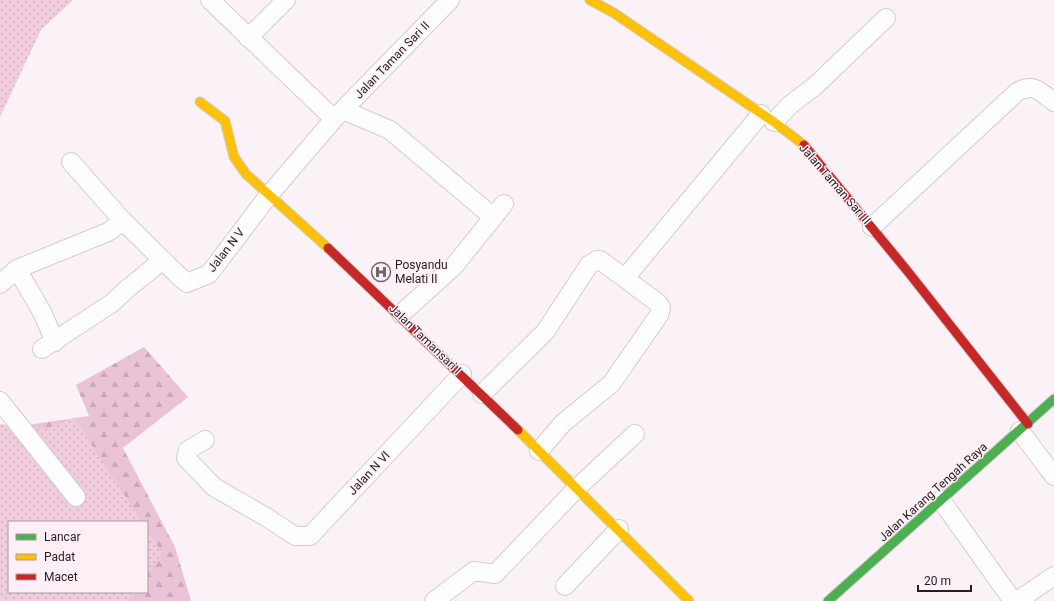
<svg xmlns="http://www.w3.org/2000/svg" width="1054" height="601" font-family="Roboto,sans-serif">
<style>
.forest{fill:url(#forest-firs)}
.park{fill:url(#park-dots)}
.lines{fill:none;stroke-linecap:round;stroke-linejoin:round}
.street-casing{stroke:#d4cccf;stroke-width:20}
.fast-casing{stroke:#d4cccf;stroke-width:11}
.slow-casing{stroke:#d4cccf;stroke-width:11}
.jam-casing{stroke:#d4cccf;stroke-width:11}
.street{stroke:#fefdfe;stroke-width:18}
.fast{stroke:#4caf50;stroke-width:9}
.slow{stroke:#ffc107;stroke-width:9}
.jam{stroke:#c62828;stroke-width:9}
.labels{text-anchor:middle;stroke-width:3;stroke-linejoin:round;paint-order:stroke}
.street-label{font-size:12px;fill:#261e22;stroke:#fdeff5}
.poi-label{font-size:12px;fill:#261e22;stroke:#fdeff5;text-anchor:start}
</style>
<defs>
<pattern id="forest-firs" width="22" height="20" patternUnits="userSpaceOnUse"><rect width="22" height="20" fill="#eac4d6"/><path d="M5 1l3.5 6h-7zM16 11l3.5 6h-7z" fill="#c9a8b7"/></pattern>
<pattern id="park-dots" width="8" height="8" patternUnits="userSpaceOnUse"><rect width="8" height="8" fill="#f0ccdd"/><path d="M2 2h.1M6 6h.1" fill="none" stroke="#ceafbd" stroke-width="1.8" stroke-linecap="round"/></pattern>
</defs>
<rect width="100%" height="100%" fill="#faf2f6"/>
<path class="forest" d="M144,347L188,397L123,448L175,547L191,601H58L55,592H147V522H9L0,429L89,416L76,385Z"/>
<path class="park" d="M0,0H73L41,30L0,117Z
M74,418L142,522H9V592H134L127,601H0V424L47,429Z
M147,530L162,553L147,574Z"/>
<g class="lines">
<g class="street-casing">
<path id="street" d="M210,0L334,119
M248,38L286,0
M343,110L390,130L493,217
M774,122L790,105L815,86L886,18
M71,162L123,221L181,278L187,283L209,274L269,195L334,119L450,0
M872,227L1017,92C1034,82 1040,92 1054,102
M17,269L42,312L55,342
M625,278L761,114
M0,284L17,269L108,232L123,221
M401,314L454,266L504,204
M42,349L112,303L127,289L163,260
M482,394L545,332L589,265L597,260H600L658,303L661,308L659,315L611,384L563,423L539,451
M0,401L76,497
M1020,431L1054,476
M205,440L188,450L186,458L214,487L266,517L295,536H310L462,374
M941,500L1013,601
M565,586L619,529
M434,601L474,571L495,574L577,488L635,434
M1017,601L1054,576"/>
</g>
<g class="fast-casing">
<path id="fast" d="M828,601L1054,399"/>
</g>
<g class="slow-casing">
<path id="slow" d="M590,0L614,13L774,122L804,145
M200,102L225,121L234,157L246,174L328,248
M518,430L689,601"/>
</g>
<g class="jam-casing">
<path id="jam" d="M804,145L909,273L1028,424
M328,248L518,430"/>
</g>
<use href="#street" class="street"/>
<use href="#fast" class="fast"/>
<use href="#slow" class="slow"/>
<use href="#jam" class="jam"/>
</g>
<defs>
<g id="hospital-ring" transform="scale(1)"><circle r="9.5" fill="#fdeff5" stroke="#70686c" stroke-width="1.5"/><path d="M-5-5h3v3.5h4V-5h3V5h-3V1.5h-4V5h-3Z" fill="#70686c"/></g>
</defs>
<g fill-rule="evenodd">
<use href="#hospital-ring" x="381" y="272"/>
</g>
<g class="labels">
<g class="street-label">
<text transform="translate(392 60) rotate(-46)" y="4">Jalan Taman Sari II</text>
<text transform="translate(835 184) rotate(49)" y="4">Jalan Taman Sari II</text>
<text transform="translate(226 250) rotate(-52)" y="4">Jalan N V</text>
<text transform="translate(425 339) rotate(44)" y="4">Jalan Tamansari I</text>
<text transform="translate(369 473) rotate(-47)" y="4">Jalan N VI</text>
<text transform="translate(933 492) rotate(-42)" y="4">Jalan Karang Tengah Raya</text>
</g>
<g class="poi-label">
<text x="395" y="269">Posyandu<tspan x="395" dy="14">Melati II</tspan></text>
</g>
</g>
<rect x="8" y="521" width="140" height="72" fill="#fdeff5" stroke="#a79ba1"/>
<rect x="16" y="534" width="20" height="6" fill="#4caf50" stroke="#a79ba1"/>
<text x="44" y="541" font-size="12" fill="#261e22">Lancar</text>
<rect x="16" y="554" width="20" height="6" fill="#ffc107" stroke="#a79ba1"/>
<text x="44" y="561" font-size="12" fill="#261e22">Padat</text>
<rect x="16" y="574" width="20" height="6" fill="#c62828" stroke="#a79ba1"/>
<text x="44" y="581" font-size="12" fill="#261e22">Macet</text>
<path d="M918 585v6h53v-6" fill="none" stroke="#261e22" stroke-width="2"/>
<text x="924" y="585" font-size="12" fill="#261e22" stroke="#fdeff5" stroke-width="3" paint-order="stroke">20 m</text>
</svg>
